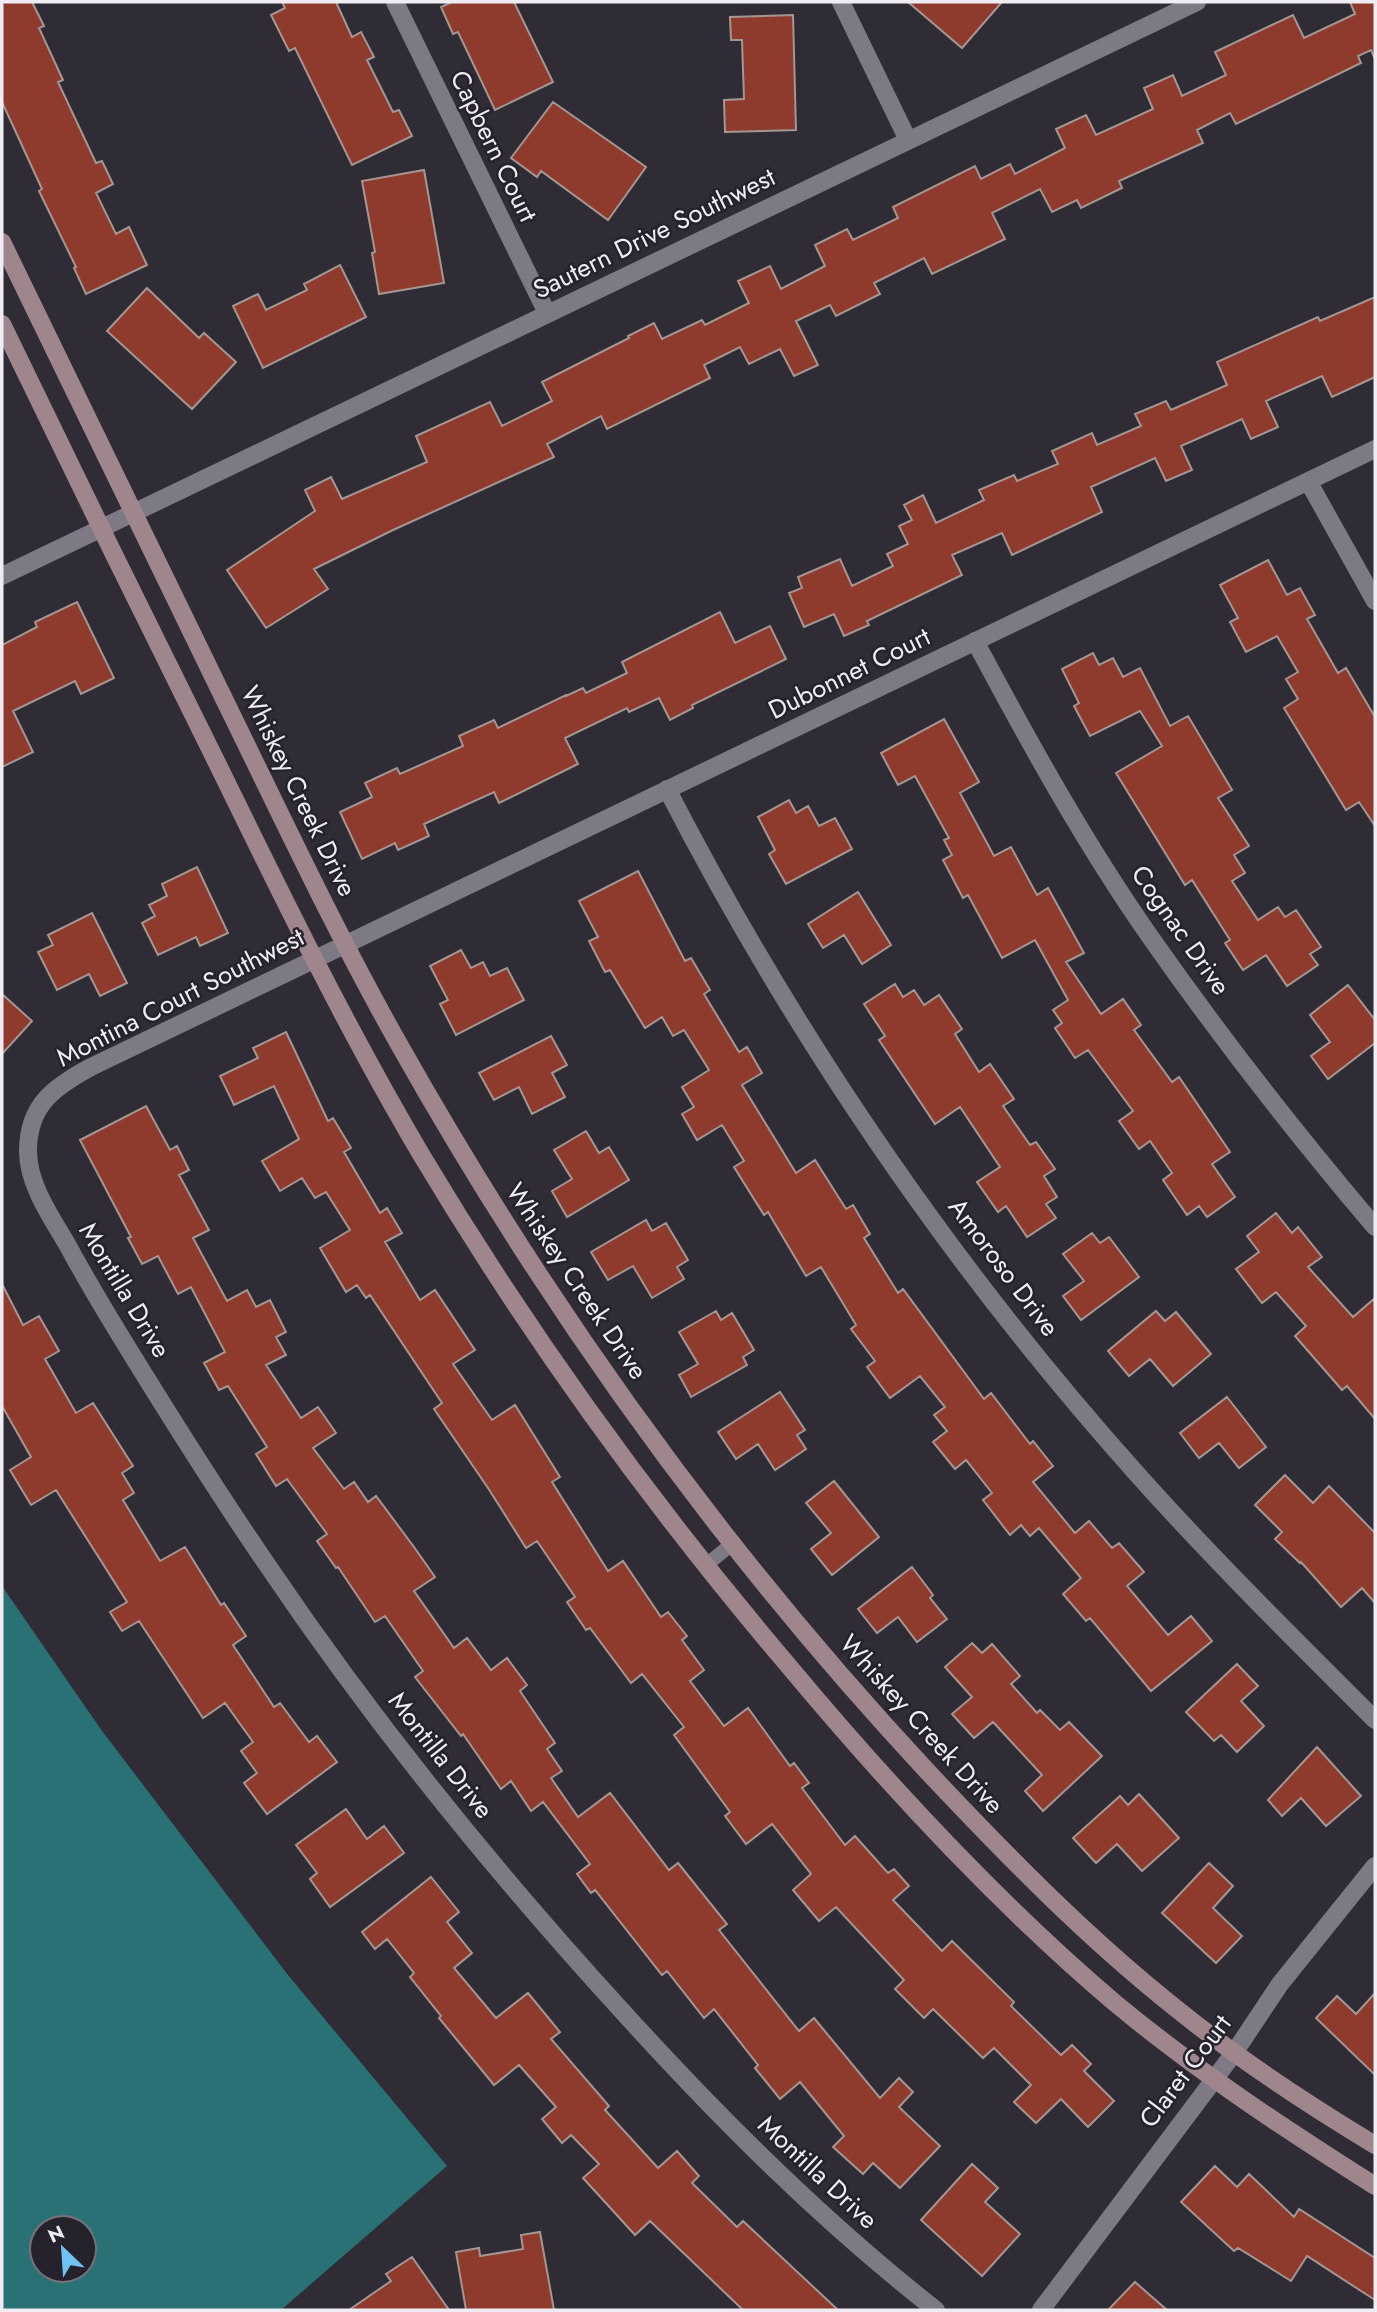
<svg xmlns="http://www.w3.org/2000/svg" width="1377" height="2312" font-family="Jost,sans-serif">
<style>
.water{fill:#297175;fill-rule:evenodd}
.building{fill:#8e3a2d;stroke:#a49693;stroke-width:2}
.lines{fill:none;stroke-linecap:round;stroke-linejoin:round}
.lane{stroke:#7d7a85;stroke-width:14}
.street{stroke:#7d7a85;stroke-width:18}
.secondary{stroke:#9f858c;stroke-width:18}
.labels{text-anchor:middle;stroke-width:5;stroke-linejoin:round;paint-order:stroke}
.street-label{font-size:26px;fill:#efedf3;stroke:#25222b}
</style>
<rect width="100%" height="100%" fill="#2f2c35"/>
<path class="water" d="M2,1586L102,1731L288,1975L447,2166L281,2310H2ZM42,2228H84V2270H42Z"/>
<path class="building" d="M2,2H32L44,26L39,28L63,80L58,82L96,163L102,161L113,184L96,193L116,234L129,227L147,265L86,294L74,268L76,267L39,191L42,189L2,102Z
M282,2H336L352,37L361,32L374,57L367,60L393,112L399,110L412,136L352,165L295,48L289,51L271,15L285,8Z
M452,2H514L553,82L495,110L458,32L453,34L441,7Z
M908,2H1002L962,48Z
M1350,2H1375V59L1371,50L1358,56L1361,63L1236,124L1230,113L1197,130L1203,143L1119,181L1122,188L1081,208L1077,200L1052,212L1040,189L992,213L1005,239L932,274L924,258L874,283L880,294L836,316L830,305L796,321L818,365L794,376L780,349L749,364L740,347L704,365L710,378L607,429L601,416L547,444L554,457L393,530L314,569L328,589L266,628L227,570L315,511L305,490L331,477L342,499L427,462L416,436L490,402L502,426L552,401L542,382L629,338L628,336L654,323L662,339L702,320L705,325L749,303L738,281L770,266L781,289L825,266L815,245L847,229L853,240L898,218L893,207L975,166L981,179L1010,164L1015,174L1065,148L1056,129L1086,115L1096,135L1153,109L1144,88L1173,75L1182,96L1226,75L1215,52L1293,15L1304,38L1355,14Z
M793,15L796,130L725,132L724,100L744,99L742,40H731L730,17Z
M553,102L646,167L608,220L541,171L537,177L511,158Z
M424,170L444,283L379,294L372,253L375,252L362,181Z
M340,265L366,317L263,368L233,306L258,294L266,310L307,290L304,284Z
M147,288L199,338L204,333L236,362L192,409L107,331Z
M1375,297V377L1332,397L1322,376L1266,401L1278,427L1251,439L1242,419L1181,446L1192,470L1166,481L1155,458L1091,487L1102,512L1012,555L1002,533L952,555L962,575L867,621L869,625L844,636L834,614L804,627L789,593L802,588L798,577L840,559L852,586L893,566L887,554L908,544L899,526L912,520L904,505L923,495L936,523L984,500L979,490L1014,475L1017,481L1058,464L1052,451L1092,433L1097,445L1141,426L1135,414L1166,401L1171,410L1227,385L1217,362L1318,317L1320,321Z
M1268,560L1287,595L1300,588L1315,615L1307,619L1338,673L1346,668L1375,717V826L1359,802L1346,810L1284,708L1298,699L1286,679L1298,672L1277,636L1246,652L1230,622L1238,618L1220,585Z
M77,602L114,678L81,694L75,681L13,711L33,752L2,767V645L37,627L35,622Z
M720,612L735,643L770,626L786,659L692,705L693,708L670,720L659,698L629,712L627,708L565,738L578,764L499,803L494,792L424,824L429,836L398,850L395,843L362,859L340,812L372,797L365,783L397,768L400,774L463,746L459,736L494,720L498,728L566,695V696L583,688L586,693L627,673L622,662Z
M1093,653L1099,665L1113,658L1123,677L1140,668L1170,726L1188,716L1232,790L1218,798L1249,846L1234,855L1245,873L1232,881L1258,920L1278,907L1285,917L1296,910L1321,947L1310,954L1318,965L1287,986L1266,955L1243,970L1225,943L1230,940L1192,880L1185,885L1116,773L1162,746L1140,711L1090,736L1074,706L1079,703L1062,669Z
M944,719L979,782L960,793L994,856L1011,847L1037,895L1048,888L1084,953L1066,962L1101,1014L1123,999L1141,1025L1134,1030L1172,1082L1179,1077L1230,1152L1212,1164L1235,1197L1207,1217L1199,1206L1187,1215L1163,1180L1172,1173L1150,1141L1139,1149L1119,1121L1133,1111L1088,1050L1075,1058L1055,1028L1062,1023L1053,1010L1068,1000L1035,940L1002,958L968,895L963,898L943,860L952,855L944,840L949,838L915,776L898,785L881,753Z
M789,800L796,813L808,806L819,826L835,818L852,849L786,884L769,854L775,850L758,817Z
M197,867L228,933L200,946L196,937L158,955L142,923L155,916L149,905L167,896L162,884Z
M638,871L685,961L691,958L710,990L704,994L739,1052L747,1047L762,1073L742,1085L796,1173L815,1160L846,1209L853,1205L870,1234L864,1238L898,1293L903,1289L984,1399L991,1393L1030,1444L1033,1441L1053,1466L1033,1482L1075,1533L1089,1521L1112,1548L1119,1543L1144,1572L1127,1586L1168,1635L1191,1616L1212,1641L1151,1691L1090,1618L1086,1621L1063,1594L1081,1578L1039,1528L1030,1536L1021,1525L1010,1535L983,1500L992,1493L966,1460L955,1469L933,1442L947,1431L934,1415L945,1407L920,1376L890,1398L867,1367L875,1361L851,1329L856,1325L821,1267L806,1276L768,1212L764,1215L734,1167L744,1161L722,1125L697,1140L682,1114L694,1107L682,1087L709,1070L684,1030L673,1036L662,1017L645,1028L610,970L605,972L589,941L598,937L579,901Z
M858,892L891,945L862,964L844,935L823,948L808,924Z
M92,913L127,983L100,996L89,974L57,990L38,952L53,945L48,935Z
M461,950L471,968L483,962L490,976L507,968L524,1000L456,1035L440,1004L448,1000L430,966Z
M895,984L903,997L914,990L924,1005L939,995L962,1029L955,1034L979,1072L990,1064L1014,1099L1003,1106L1030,1145L1036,1142L1055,1169L1044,1176L1057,1197L1046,1204L1056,1218L1027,1237L1006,1206L998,1212L977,1182L1000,1167L960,1107L935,1124L879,1040L885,1036L864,1004Z
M1348,985L1375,1020V1043L1328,1079L1311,1056L1330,1042L1310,1015Z
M2,994L32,1021L2,1054Z
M286,1032L328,1121L333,1118L351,1148L344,1152L380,1213L387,1208L402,1233L385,1242L420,1300L435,1290L475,1350L453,1364L492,1420L515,1405L560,1477L552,1482L608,1571L623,1561L661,1617L668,1612L687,1636L682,1640L704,1670L690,1681L724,1726L748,1708L790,1766L794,1763L809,1783L802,1788L845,1845L855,1836L888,1873L894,1869L909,1886L893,1900L942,1951L952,1941L1014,2002L1011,2006L1061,2055L1072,2045L1091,2064L1084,2071L1114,2101L1088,2127L1061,2099L1036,2123L1014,2102L1031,2085L994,2048L983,2058L933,2009L924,2018L895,1989L904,1980L836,1907L819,1921L793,1890L811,1874L772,1824L746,1844L725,1816L730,1812L674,1735L684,1727L642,1674L631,1683L590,1628L586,1630L567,1602L575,1597L537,1541L526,1548L488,1488L434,1409L442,1403L370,1295L366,1298L357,1285L346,1292L320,1248L350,1230L326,1192L315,1198L302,1178L280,1191L262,1161L299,1139L274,1086L234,1105L220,1076L258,1058L253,1048Z
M551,1036L567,1065L552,1073L565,1097L532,1114L519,1087L494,1100L479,1073Z
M146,1106L170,1150L177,1146L189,1170L179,1175L209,1230L193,1238L227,1301L247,1290L256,1307L270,1300L286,1332L276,1337L286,1355L266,1365L301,1418L318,1407L336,1433L313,1448L344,1489L354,1482L368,1502L376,1496L414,1547L435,1577L414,1591L454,1648L467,1638L491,1670L507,1658L527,1685L520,1691L555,1743L547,1749L562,1771L551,1778L578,1817L610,1793L669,1870L678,1863L727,1924L719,1930L799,2031L814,2018L880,2098L899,2078L913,2092L899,2107L940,2146L900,2188L873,2163L863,2174L833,2147L844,2136L800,2082L780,2099L755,2068L758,2065L714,2009L704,2018L667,1971L662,1975L595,1890L591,1893L577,1874L590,1864L543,1802L531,1811L511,1781L501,1789L463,1734L461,1736L415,1677L423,1671L385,1616L375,1622L338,1567L336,1568L317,1541L327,1534L287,1479L276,1486L256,1454L267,1447L228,1386L219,1390L204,1363L225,1352L191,1287L178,1294L158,1256L142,1264L128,1238L131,1237L80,1140Z
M586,1131L599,1153L609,1147L629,1180L567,1217L552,1191L572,1179L554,1150Z
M1276,1213L1292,1233L1298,1227L1322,1257L1308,1267L1353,1317L1375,1298V1419L1347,1386L1342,1390L1295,1336L1306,1326L1276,1292L1262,1303L1236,1269L1259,1252L1247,1236Z
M646,1220L652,1231L666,1223L688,1260L677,1267L684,1279L652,1298L633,1266L608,1280L591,1252Z
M1092,1233L1100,1243L1109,1237L1139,1277L1081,1320L1063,1296L1084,1281L1063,1254Z
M2,1284L23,1325L39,1316L59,1351L45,1359L76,1413L93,1403L133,1466L122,1473L134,1493L123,1500L160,1561L185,1547L221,1605L224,1603L246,1636L233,1645L274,1707L280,1703L309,1742L317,1736L337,1762L267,1814L244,1783L257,1773L241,1751L253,1742L225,1703L203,1718L139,1621L122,1631L110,1612L127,1602L56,1490L31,1505L10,1470L31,1457L2,1406Z
M716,1311L721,1320L732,1313L754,1350L743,1357L747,1365L691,1397L679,1375L698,1364L679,1332Z
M1156,1311L1165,1321L1176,1312L1211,1354L1173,1386L1150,1359L1129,1376L1108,1351Z
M780,1392L805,1430L797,1435L806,1449L775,1470L758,1444L736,1459L718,1432Z
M1227,1397L1266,1447L1239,1468L1219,1443L1199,1458L1180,1433Z
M1285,1475L1313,1503L1329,1486L1375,1533V1603L1362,1588L1341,1607L1301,1562L1300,1563L1275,1539L1282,1532L1255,1505Z
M834,1481L879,1537L832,1575L811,1549L831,1533L806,1503Z
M912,1567L933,1595L930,1598L947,1619L917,1642L898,1617L877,1633L858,1609Z
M972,1643L982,1653L992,1644L1020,1676L1011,1684L1037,1713L1040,1710L1060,1730L1069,1722L1102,1756L1043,1811L1025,1791L1042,1775L993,1722L974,1738L952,1714L972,1697L945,1667Z
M1237,1664L1258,1686L1241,1701L1264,1726L1237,1752L1221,1735L1214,1741L1186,1712Z
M1317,1747L1361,1796L1326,1826L1301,1798L1282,1816L1268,1800Z
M1139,1794L1179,1838L1142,1871L1117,1844L1096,1863L1073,1838L1120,1796L1128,1805Z
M346,1809L367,1839L384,1826L404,1853L330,1907L310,1879L317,1873L296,1845Z
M1209,1863L1233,1886L1213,1908L1242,1936L1216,1963L1162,1913Z
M431,1877L459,1912L447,1922L472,1953L454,1968L496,2018L528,1993L560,2032L551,2039L609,2106L605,2110L658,2168L677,2151L699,2176L692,2183L737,2227L743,2221L838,2310H743L650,2221L635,2235L583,2178L599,2164L571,2135L562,2143L542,2119L556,2107L519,2065L494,2085L439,2018L441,2016L410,1977L414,1973L387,1939L375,1949L362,1932Z
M1375,1993V2075L1316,2018L1337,1996L1356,2014Z
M972,2164L998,2188L985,2202L1020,2234L982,2276L921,2220Z
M1215,2166L1237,2187L1249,2174L1294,2217L1299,2209L1375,2258V2300L1307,2256L1291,2281L1238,2248L1234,2251L1181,2202Z
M540,2232L554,2310H466L456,2252L479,2248L480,2256L523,2249L521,2235Z
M412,2257L449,2310H349L391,2281L386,2274Z
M1135,2282L1167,2310H1108Z"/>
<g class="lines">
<path class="lane" d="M705,1566L732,1544"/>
<path class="street" d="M395,2L547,313
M841,2L908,140
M1308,481L1375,601
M2,576L1197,2
M975,641C1029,742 1085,844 1151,938C1221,1038 1296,1134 1375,1227
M667,789C794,1035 952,1267 1137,1474C1213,1559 1294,1639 1375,1720
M936,2310C822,2221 720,2119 623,2012C495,1872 374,1723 268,1566C219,1495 174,1423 129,1350C108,1316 87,1281 68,1246C52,1218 28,1185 28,1151C28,1105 54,1087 91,1067L1375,449
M1041,2310L1234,2053L1280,1984L1375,1866"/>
<path class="secondary" d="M2,242C77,396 152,550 227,705C283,819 337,935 400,1046C547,1307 723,1552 927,1771C1006,1855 1087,1938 1178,2010C1240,2060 1307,2104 1375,2145
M2,324C74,473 146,621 220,769C284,900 348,1031 422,1156C529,1335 652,1505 787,1664C887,1784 995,1901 1115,2003C1197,2071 1285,2129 1375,2186"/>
</g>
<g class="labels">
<g class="street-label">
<text transform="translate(494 146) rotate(64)" y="9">Capbern Court</text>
<text transform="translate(654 233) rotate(-26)" y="9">Sautern Drive Southwest</text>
<text transform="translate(849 673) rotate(-26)" y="9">Dubonnet Court</text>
<text transform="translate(299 791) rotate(64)" y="9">Whiskey Creek Drive</text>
<text transform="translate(1181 930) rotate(55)" y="9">Cognac Drive</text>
<text transform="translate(180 997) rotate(-27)" y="9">Montina Court Southwest</text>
<text transform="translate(1004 1267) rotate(53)" y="9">Amoroso Drive</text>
<text transform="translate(577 1281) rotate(56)" y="9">Whiskey Creek Drive</text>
<text transform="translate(125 1290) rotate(59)" y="9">Montilla Drive</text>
<text transform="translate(922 1724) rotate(48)" y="9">Whiskey Creek Drive</text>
<text transform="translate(441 1755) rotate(52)" y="9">Montilla Drive</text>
<text transform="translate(1185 2071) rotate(-53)" y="9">Claret Court</text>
<text transform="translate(818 2172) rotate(43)" y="9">Montilla Drive</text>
</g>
</g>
<rect width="1377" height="2312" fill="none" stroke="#efedf3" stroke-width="7"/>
<g transform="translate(63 2249) rotate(335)"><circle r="33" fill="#25222b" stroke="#76737b" stroke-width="2"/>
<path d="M0-5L12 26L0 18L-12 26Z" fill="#72c1f5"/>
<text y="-10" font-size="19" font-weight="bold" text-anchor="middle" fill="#efedf3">N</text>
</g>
</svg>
